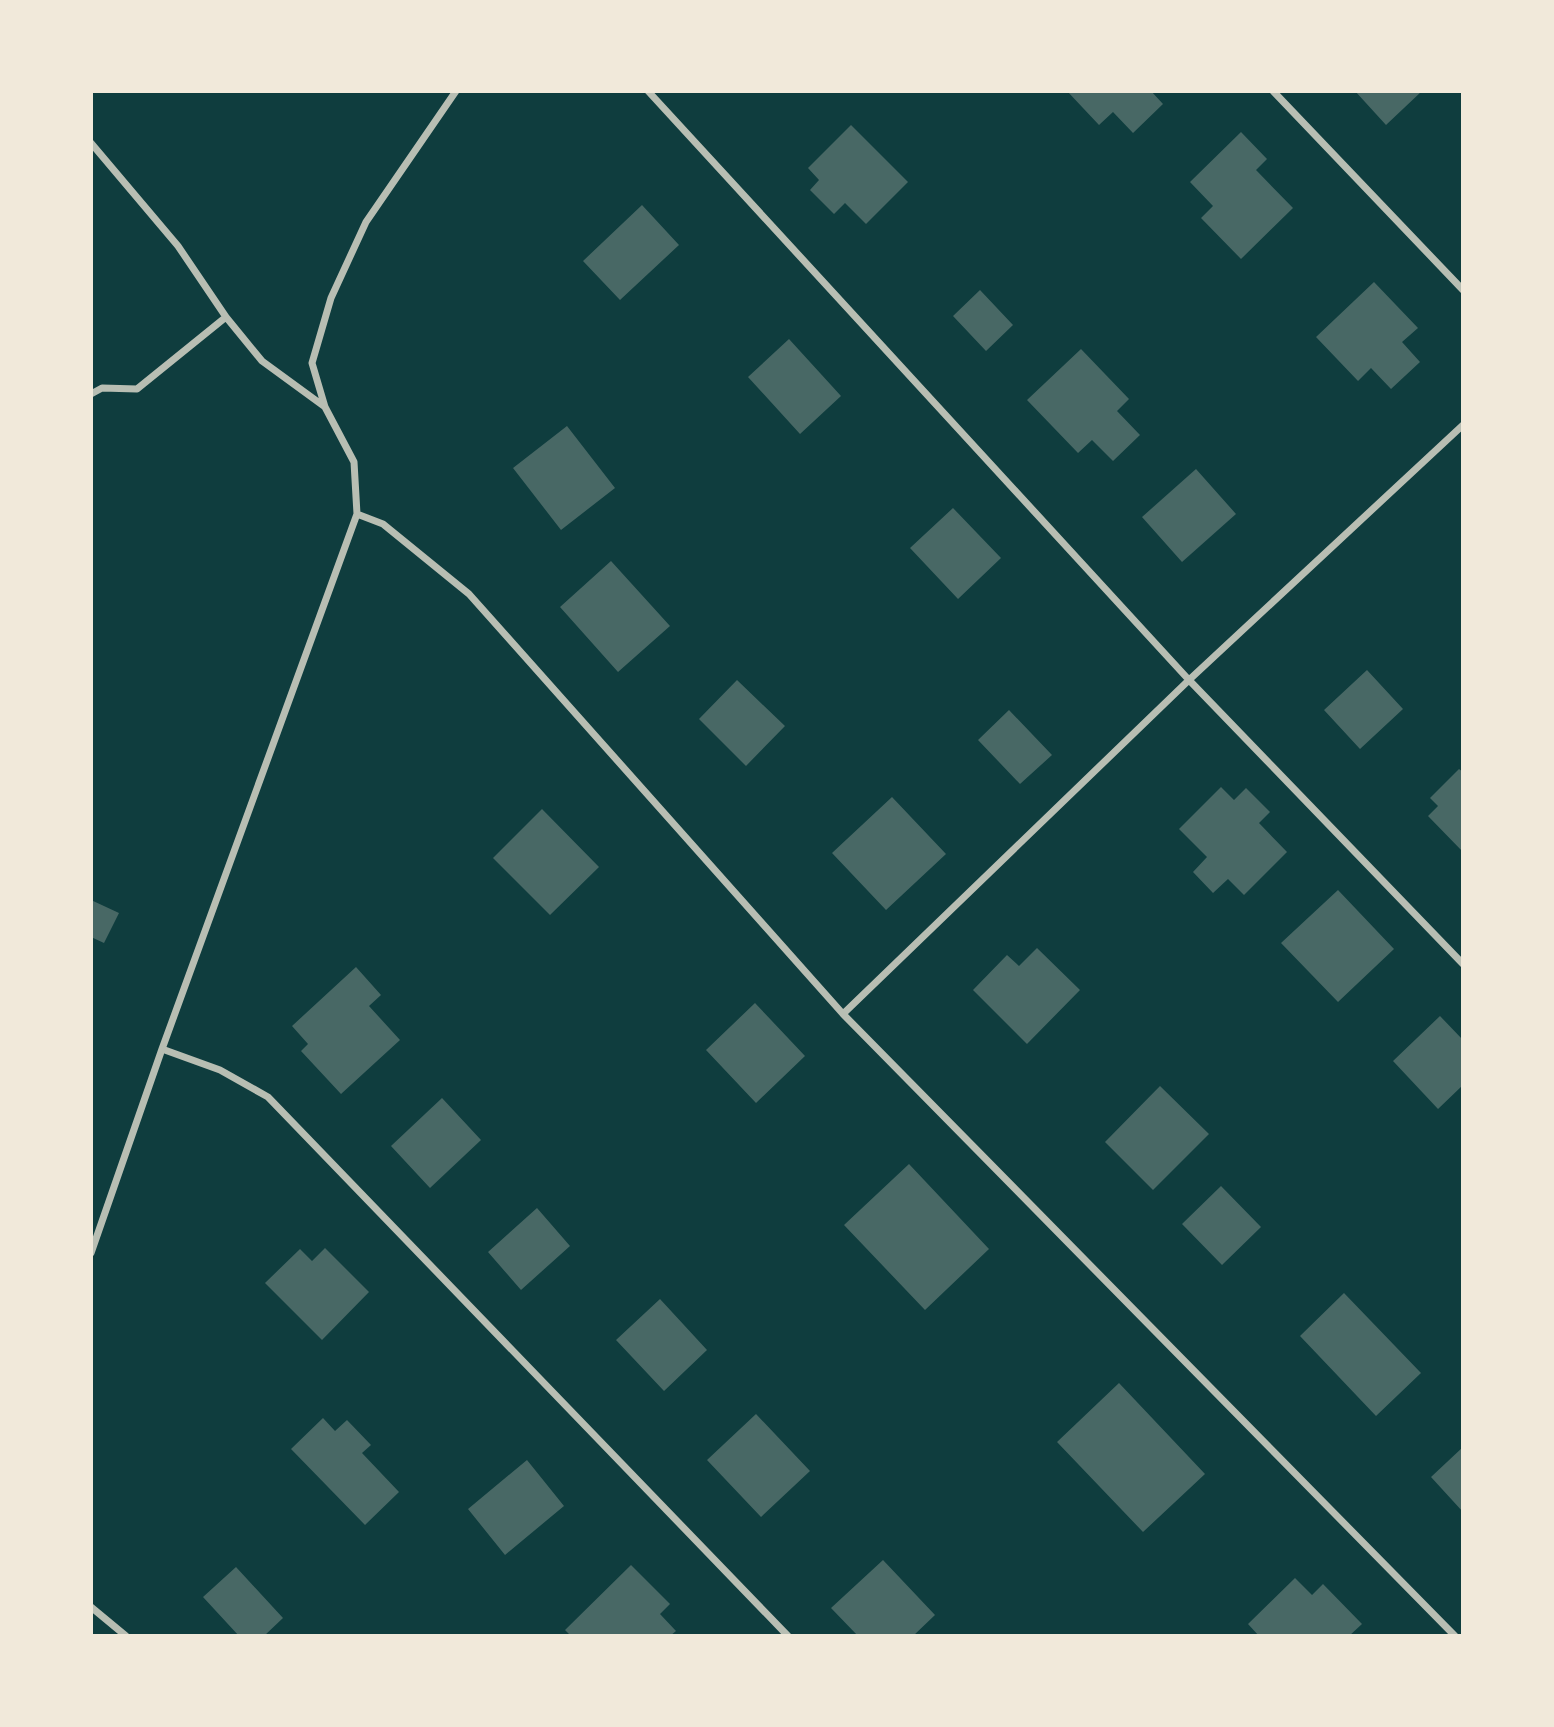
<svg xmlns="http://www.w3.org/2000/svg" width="1554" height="1727" font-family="Barlow,sans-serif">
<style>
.building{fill:#486865}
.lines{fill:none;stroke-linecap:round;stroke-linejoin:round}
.minor{stroke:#b8beb3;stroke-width:7}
</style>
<rect width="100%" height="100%" fill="#0f3d3e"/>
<path class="building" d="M1067,91H1151L1163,104L1133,133L1113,112L1099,125Z
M1355,91H1422L1386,125Z
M851,125L908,182L866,224L845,203L834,214L810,190L819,180L808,168Z
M1241,132L1267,159L1256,170L1293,208L1241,259L1201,218L1213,206L1190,182Z
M642,205L679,245L620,300L583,261Z
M1374,282L1418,328L1402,342L1420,362L1391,389L1371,368L1358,381L1316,337Z
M980,290L1013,325L986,351L953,316Z
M789,339L841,396L800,434L748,377Z
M1081,349L1129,399L1117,411L1140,435L1113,461L1092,440L1078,453L1027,400Z
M567,426L615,488L561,530L513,468Z
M1196,469L1236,514L1182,562L1142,517Z
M953,508L1001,558L958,599L910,548Z
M611,561L670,626L618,672L560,607Z
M1367,670L1403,709L1360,749L1324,710Z
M737,680L785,726L746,766L699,719Z
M1009,710L1052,755L1020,784L978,740Z
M1459,769L1463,772V852L1428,816L1438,806L1430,798Z
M1221,787L1234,800L1246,788L1270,812L1259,823L1287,852L1244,895L1228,879L1213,893L1193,872L1207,857L1179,829Z
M892,797L946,854L886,910L832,853Z
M542,809L599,867L550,915L493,858Z
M1338,890L1394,949L1338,1002L1281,943Z
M91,900L119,913L104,943L91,937Z
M1037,948L1080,990L1027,1044L973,990L1007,955L1019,966Z
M356,967L381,995L369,1006L400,1040L341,1094L301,1051L308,1044L292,1026Z
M755,1003L805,1056L756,1103L706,1050Z
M1440,1016L1463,1040V1085L1438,1109L1393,1061Z
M1160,1086L1209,1134L1153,1190L1105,1142Z
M442,1098L481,1140L430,1188L391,1146Z
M909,1164L989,1249L925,1310L844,1225Z
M1221,1186L1261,1227L1222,1265L1182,1224Z
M537,1208L570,1246L521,1290L488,1252Z
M325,1248L369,1292L322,1340L265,1283L300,1249L312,1261Z
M1344,1293L1421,1373L1376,1416L1300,1336Z
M660,1299L707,1350L664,1391L616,1340Z
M1119,1383L1205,1474L1143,1532L1057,1442Z
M756,1414L810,1471L761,1517L707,1460Z
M323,1418L335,1431L347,1420L371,1445L362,1453L399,1492L365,1525L291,1449Z
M1463,1447V1512L1431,1477Z
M527,1460L564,1506L505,1555L468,1509Z
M883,1560L935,1615L913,1636H858L831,1608Z
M631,1565L670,1604L660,1614L676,1631L670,1636H571L565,1630Z
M236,1567L283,1618L264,1636H239L203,1597Z
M1295,1578L1312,1595L1323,1584L1362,1624L1349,1636H1259L1248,1624Z"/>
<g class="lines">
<path class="minor" d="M648,91L1189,680L1463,964
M1273,91L1463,290
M91,143L178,246L226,317L262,361L325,407
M91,394L102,388L137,389L226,317
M357,514L383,524L469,594L843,1014L1455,1636
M843,1014L1189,680L1463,425
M162,1049L220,1070L268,1097L788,1636
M91,1253L162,1049L357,514L354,462L325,407L312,363L331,298L366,222L456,91
M91,1607L126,1636"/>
</g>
<rect width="1554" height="1727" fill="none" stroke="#f1e9da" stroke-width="186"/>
</svg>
